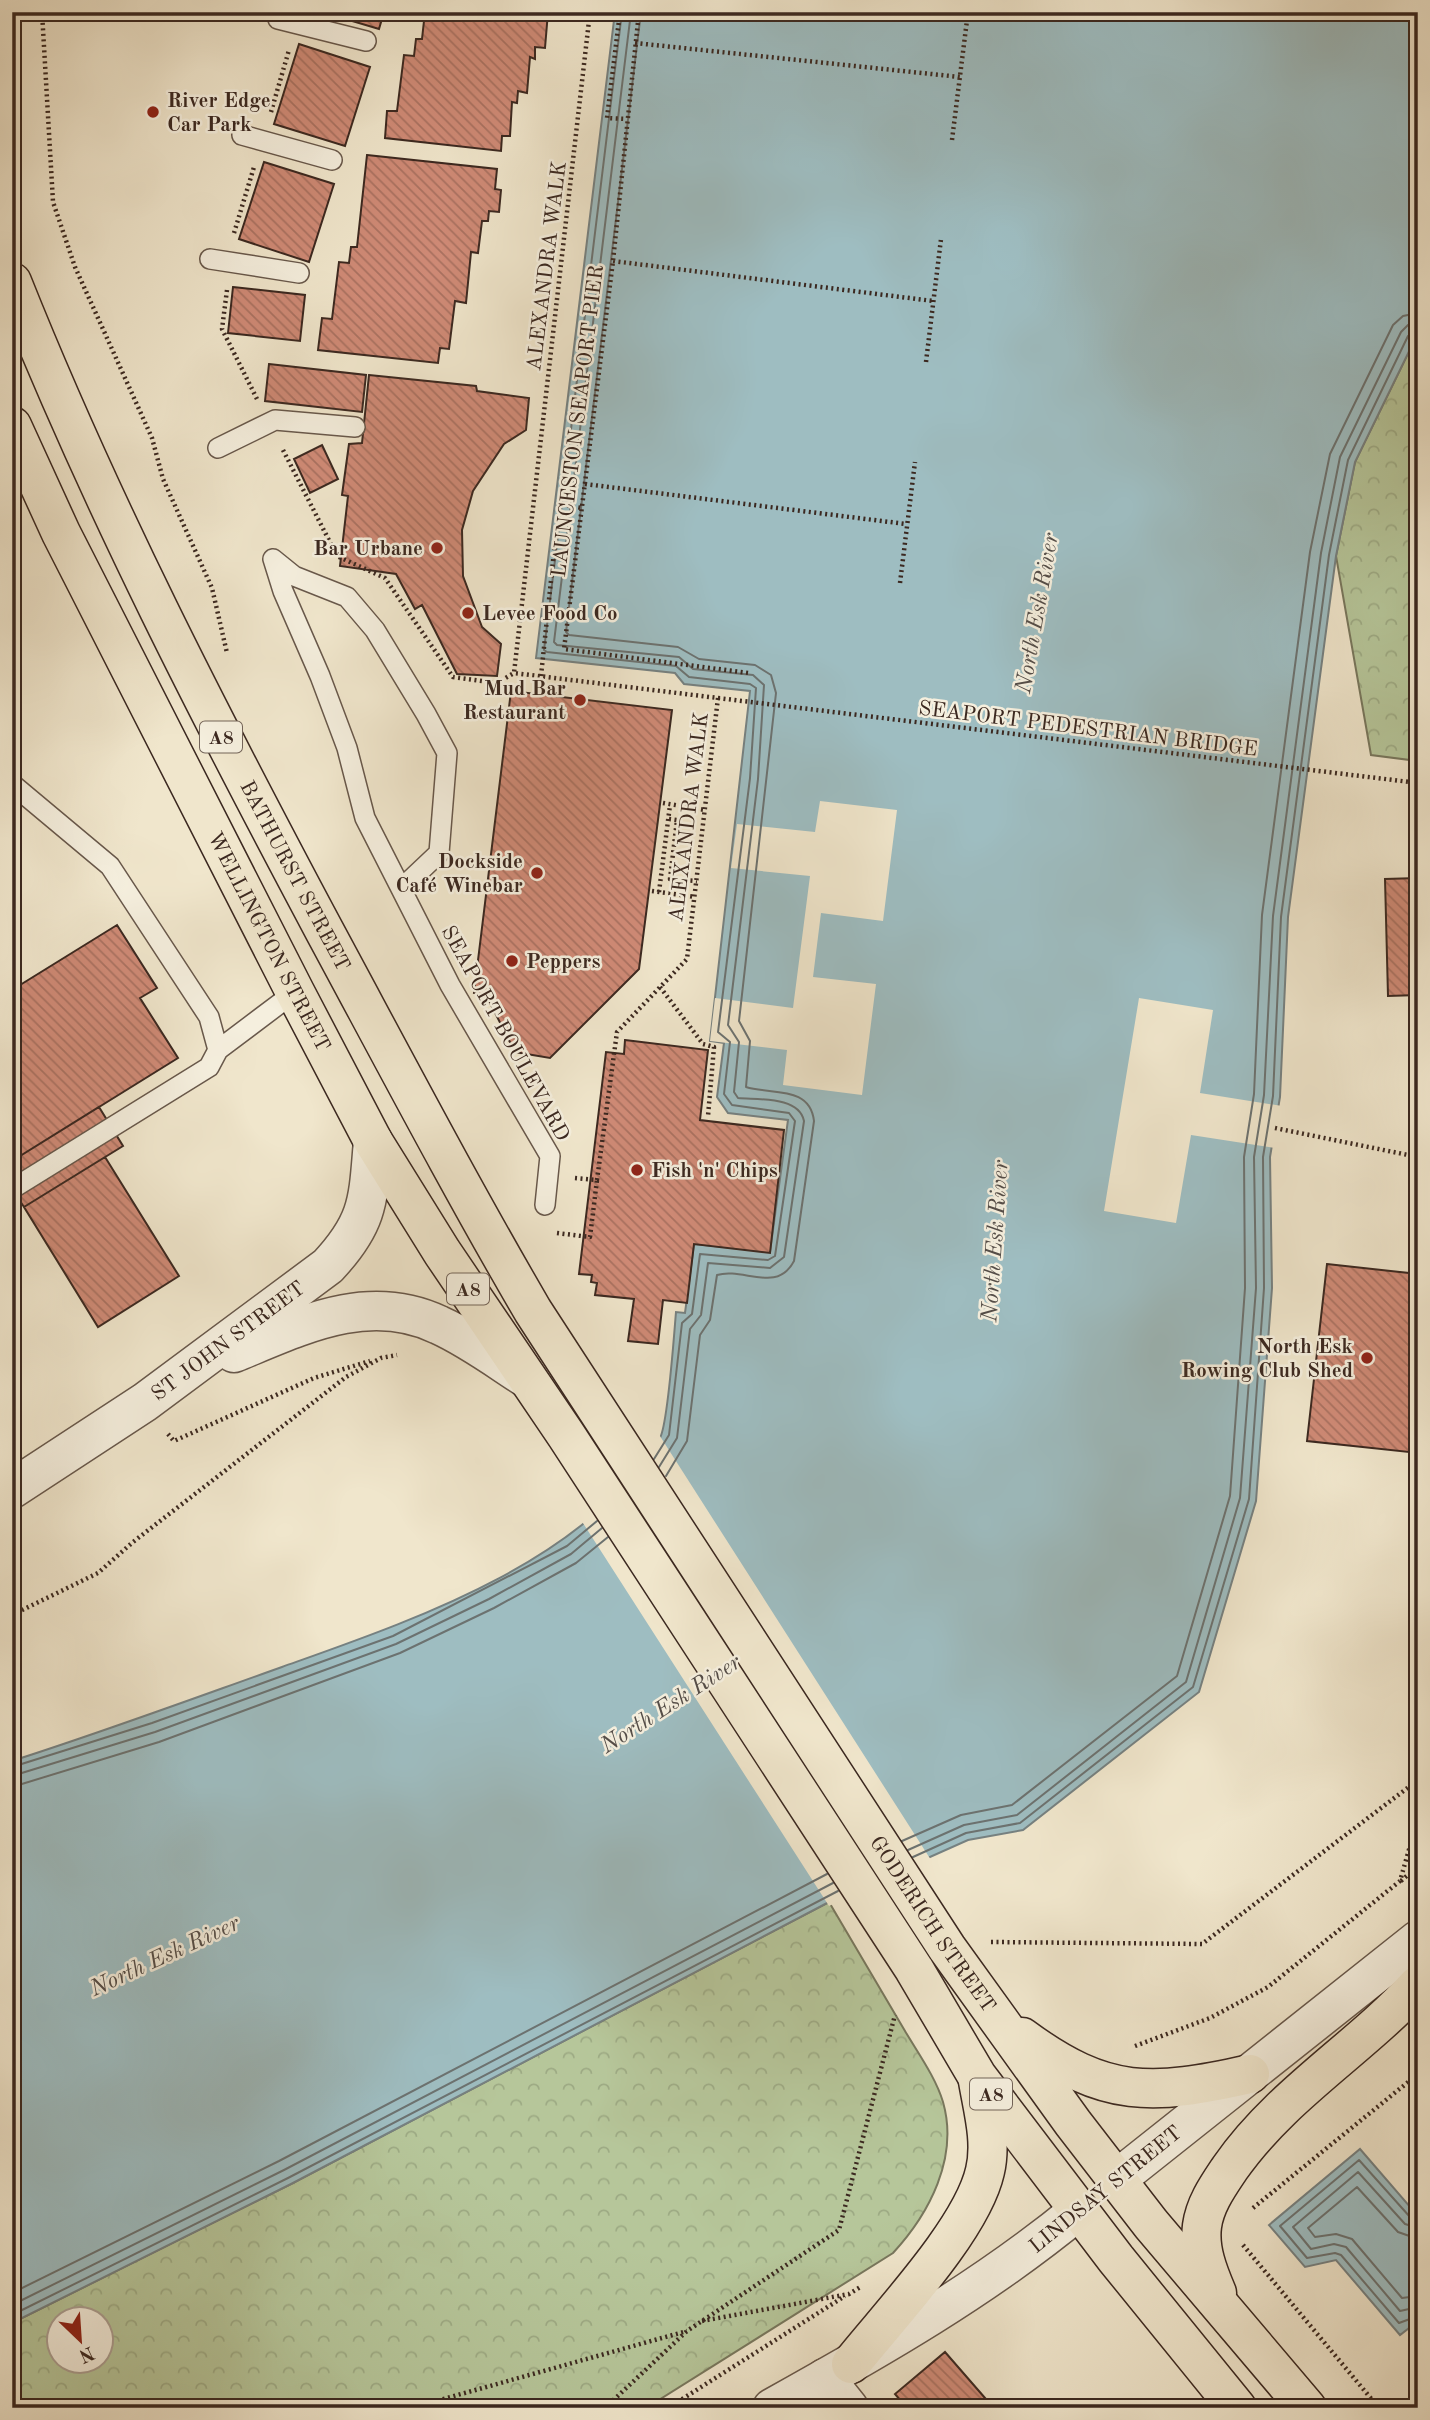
<svg xmlns="http://www.w3.org/2000/svg" width="1430" height="2420" font-family="'Old Standard TT',serif">
<style>
.park{fill:url(#park-crowns);stroke:#78775d;stroke-width:2;fill-rule:evenodd}
.water{fill:#9ebdc1;stroke:#768181;stroke-width:2}
.pier{fill:#f0e6cc}
.lines{fill:none;stroke-linecap:round;stroke-linejoin:round}
.shore{stroke:#6c7270;stroke-width:2}
.building{fill:url(#building-back-hatch);stroke:#3b2820;stroke-width:2}
.lane-casing{stroke:#68584b;stroke-width:22}
.street-casing{stroke:#68584b;stroke-width:41}
.highway-casing{stroke:#3b2820;stroke-width:41}
.path{stroke:#3b2820;stroke-width:4.5;stroke-dasharray:2 3.5;stroke-linecap:butt}
.lane{stroke:#f5efde;stroke-width:19}
.street{stroke:#f5efde;stroke-width:38}
.highway{stroke:#f0e6cc;stroke-width:38}
.poi-dot{fill:#8f2418;stroke:#f5efde;stroke-width:2.5}
.labels{text-anchor:middle;stroke-width:5;stroke-linejoin:round;paint-order:stroke}
.shield{fill:#f5efde;stroke:#736459;stroke-width:2}
.shield-label{font-size:19px;font-weight:bold;fill:#3b2820}
.poi-label{font-size:21px;font-weight:bold;fill:#3b2820;stroke:#f5efde;text-anchor:start}
.street-label{font-size:21px;fill:#3b2820;stroke:#f5efde}
.water-label{font-size:23px;font-style:italic;fill:#544d48;stroke:#f5efde}
</style>
<defs>
<pattern id="park-crowns" width="20" height="18" patternUnits="userSpaceOnUse" patternTransform="scale(1.75)"><rect width="20" height="18" fill="#b6c69a"/><path d="M2 6a3 3 0 1 1 6 0M12 15a3 3 0 1 1 6 0" fill="none" stroke="#9daa84"/></pattern>
<pattern id="building-back-hatch" width="6" height="6" patternUnits="userSpaceOnUse" patternTransform="scale(1.75)"><rect width="6" height="6" fill="#cf8a76"/><path d="M-1 5l2 2M0 0l6 6M5-1l2 2" fill="none" stroke="#a97160"/></pattern>
</defs>
<rect width="100%" height="100%" fill="#f0e6cc"/>
<filter id="stains"><feTurbulence type="fractalNoise" baseFrequency=".00286" numOctaves="4"/><feColorMatrix values="0 0 0 0 .2 0 0 0 0 .09 0 0 0 0 .02 0 0 0 .5 -.17"/></filter>
<radialGradient id="worn" r=".72"><stop offset=".6" stop-color="#630" stop-opacity="0"/><stop offset="1" stop-color="#630" stop-opacity=".3"/></radialGradient>
<path class="park" d="M1418,333V761L1371,755L1336,556L1355,462Z
M829,1902C854,1945 880,1988 905,2031C918,2053 936,2078 943,2102C959,2158 929,2214 893,2253L646,2408H12V2323L291,2184ZM60,2318H102V2360H60Z"/>
<path class="water" d="M615,12H1418V333L1355,462L1336,556L1288,917L1280,1097L1270,1157L1272,1288L1256,1501L1199,1692L1023,1830L968,1840L829,1902L291,2184L12,2323V1761C103,1732 192,1699 282,1667C411,1621 588,1562 660,1438C668,1423 674,1335 676,1312L685,1313L694,1244L770,1252L788,1120L728,1113L717,1097L724,1043L710,1041L750,691L684,684L675,673L536,658Z
M1360,2149L1418,2216V2321L1400,2335L1336,2260L1305,2267L1269,2225Z"/>
<path class="pier" d="M820,801L897,810L883,921L821,913L813,977L876,984L862,1095L783,1085L787,1050L710,1041L715,998L793,1008L810,876L731,868L737,824L815,832Z
M1139,998L1213,1010L1200,1093L1282,1106L1275,1148L1191,1135L1176,1223L1104,1211Z
M658,1433L931,1860L829,1906L581,1520L627,1481Z"/>
<g class="lines">
<path class="shore" d="M622,12L544,650L547,652L676,666L689,677L750,684L756,688L750,778L718,1032L730,1042L724,1094L732,1105L789,1113L795,1121L775,1256L768,1260L700,1254L692,1314L682,1323L669,1435L654,1459
M631,12L554,642L557,645L679,657L693,669L753,675L764,685L758,779L728,1025L739,1042L734,1092L738,1098C758,1100 799,1096 804,1121L784,1257L770,1268L708,1263L701,1315L690,1329L677,1438L659,1467
M641,12L566,632L569,635L678,647L699,659L755,665L771,675L776,693L739,1021L750,1041L746,1087C771,1095 810,1085 814,1121L794,1261C777,1294 743,1267 717,1275L710,1320L700,1335L687,1441L666,1476
M12,1767L152,1723L393,1636L567,1546L597,1521
M12,1776L155,1732L396,1644L489,1599L571,1554L602,1528
M12,1787L159,1742L400,1653L494,1608L576,1563L608,1537
M902,1841L961,1815L1012,1805L1177,1676L1230,1496L1245,1288L1244,1157L1254,1094L1262,915L1310,552L1330,454L1393,325L1403,316L1418,313
M908,1850L964,1825L1017,1815L1186,1682L1240,1498L1256,1288L1254,1157L1264,1095L1273,916L1321,553L1340,457L1401,332L1408,325L1418,323
M913,1857L966,1833L1020,1823L1193,1687L1249,1499L1264,1288L1263,1157L1273,1096L1281,917L1329,555L1348,460L1408,336L1418,332
M1418,2220L1410,2217L1359,2160L1280,2226L1307,2258L1335,2253L1341,2255L1399,2323L1418,2316
M1418,2228L1405,2224L1358,2172L1293,2227L1311,2249L1334,2244L1346,2247L1400,2311L1418,2307
M1418,2239L1398,2232L1357,2187L1308,2228L1315,2237L1336,2234L1352,2239L1402,2298L1418,2296
M12,2293L279,2161L827,1874
M12,2305L284,2170L833,1883
M12,2315L288,2178L838,1891"/>
</g>
<path class="building" d="M322,12H384L379,29Z
M425,12H548L545,48L535,47V59L530,57L527,93L518,91L517,103L512,102L510,136H502L501,151L385,138L387,111H397L404,55L414,56L416,39H422Z
M299,44L370,67L345,146L274,124Z
M367,155L497,169L495,189L501,190L499,212L489,211L488,221H482L478,253L471,252L466,303L455,301L449,349L440,348L438,363L318,350L322,318L332,319L339,262L349,263L351,247H357Z
M264,162L334,184L309,262L239,239Z
M233,287L305,295L300,341L228,333Z
M269,364L366,375L362,412L265,401Z
M369,375L476,386L477,391L529,398L526,430L504,444L473,491L462,530L463,576L482,627L501,644L497,676L457,674L422,605L415,609L396,574L340,566L348,496L342,495L349,444L362,443Z
M322,445L338,479L310,493L294,459Z
M511,691L672,710L639,969L550,1058L515,1052L486,995L474,993Z
M1418,878V995L1388,996L1385,879Z
M117,925L157,988L140,998L178,1058L12,1161V990Z
M625,1040L708,1050L700,1120L784,1130L770,1253L694,1244L687,1303L663,1300L658,1344L628,1341L634,1299L595,1295L597,1283L591,1282L592,1275L579,1274L606,1052L624,1054Z
M99,1107L123,1146L24,1207L12,1189V1161Z
M105,1157L179,1276L98,1327L24,1207Z
M1327,1264L1418,1274V1453L1307,1441Z
M945,2352L985,2398L973,2408H907L895,2394Z"/>
<g class="lines">
<g class="lane-casing">
<path id="lane" d="M278,19L366,41
M242,135L332,160
M210,259L299,273
M218,448L275,420L355,427
M273,559L283,591L320,676L347,748L365,818L450,985L550,1156L545,1205
M273,559L294,576L347,597L375,630L426,714L447,753L439,853L402,888
M12,784L110,866L209,1017L218,1050L209,1067L12,1189
M218,1050L295,992"/>
</g>
<g class="street-casing">
<g id="street">
<path d="M234,1353C300,1326 368,1291 439,1325C470,1339 498,1360 526,1378"/>
<path id="s1" d="M12,1489L145,1402L328,1266C370,1221 368,1199 373,1141"/>
<path d="M1117,2179L1418,1940"/>
<path d="M825,2378L849,2408"/>
<path d="M772,2408C878,2349 985,2288 1079,2210"/>
</g>
</g>
<g class="highway-casing">
<g id="highway">
<path id="s2" d="M12,282C101,505 211,718 324,930C393,1058 460,1186 533,1311L947,1948L1073,2123L1151,2224L1307,2408"/>
<path id="s3" d="M12,426L61,533L295,992L373,1141L442,1252L566,1435L914,1969L977,2076L1116,2259L1237,2408"/>
<path d="M1022,2037C1106,2099 1152,2096 1250,2074"/>
<path d="M1217,2293C1208,2272 1199,2249 1202,2226C1205,2204 1218,2186 1230,2168C1281,2095 1358,2050 1418,1985"/>
<path d="M851,2364C890,2315 972,2229 985,2171C992,2142 983,2110 978,2081"/>
</g>
</g>
<path class="path" d="M42,12L53,202L75,267L152,438L163,479L212,588L227,653
M620,12L607,118L626,119
M639,12L613,261L564,649L749,673
M635,43L960,77
M271,112L289,50
M952,140L968,12
M234,233L254,167
M613,261L933,301
M227,290L222,329L257,399
M926,362L941,239
M283,450L337,556L385,578L453,677L497,683L514,673
M585,484L906,524
M900,583L915,462
M541,676L559,504L582,508
M718,698L1418,783
M663,803L705,810
M669,819L677,820L670,879L697,881
M652,891L695,897
M659,892L670,805
M660,987L703,1044L714,1047L708,1116
M1275,1128L1418,1157
M575,1178L597,1180L617,1032L687,959L718,698L514,673L590,12
M557,1233L590,1237L597,1180
M168,1434L174,1441L314,1378L370,1361
M12,1615L98,1573L133,1542L346,1377L381,1358L397,1355
M1401,1881L1418,1866
M991,1942L1202,1944L1418,1780
M1135,2046L1210,2018L1268,1987L1400,1881L1418,1818
M1253,2208L1418,2074
M1243,2245L1379,2408
M702,2321L849,2294L862,2286
M411,2408L687,2331
M605,2408L687,2331L839,2230L895,2015
M668,2408L845,2296"/>
<use href="#lane" class="lane"/>
<use href="#street" class="street"/>
<use href="#highway" class="highway"/>
</g>
<g class="poi-dot">
<circle cx="153" cy="112" r="7"/>
<circle cx="437" cy="548" r="7"/>
<circle cx="468" cy="613" r="7"/>
<circle cx="580" cy="700" r="7"/>
<circle cx="537" cy="873" r="7"/>
<circle cx="512" cy="961" r="7"/>
<circle cx="637" cy="1170" r="7"/>
<circle cx="1367" cy="1358" r="7"/>
</g>
<g class="labels">
<g class="shield">
<rect x="200" y="721.5" width="42" height="31" rx="5"/>
<rect x="447" y="1273.5" width="42" height="31" rx="5"/>
<rect x="970" y="2078.5" width="42" height="31" rx="5"/>
</g>
<g class="shield-label">
<text x="221" y="744">A8</text>
<text x="468" y="1296">A8</text>
<text x="991" y="2101">A8</text>
</g>
<g class="poi-label">
<text x="167" y="107">River Edge<tspan x="167" dy="24">Car Park</tspan></text>
<text x="423" y="555" text-anchor="end">Bar Urbane</text>
<text x="482" y="620">Levee Food Co</text>
<text x="566" y="695" text-anchor="end">Mud Bar<tspan x="566" dy="24">Restaurant</tspan></text>
<text x="523" y="868" text-anchor="end">Dockside<tspan x="523" dy="24">Café Winebar</tspan></text>
<text x="526" y="968">Peppers</text>
<text x="651" y="1177">Fish 'n' Chips</text>
<text x="1353" y="1353" text-anchor="end">North Esk<tspan x="1353" dy="24">Rowing Club Shed</tspan></text>
</g>
<g class="street-label">
<text transform="translate(546 266) rotate(-83)" y="7">ALEXANDRA WALK</text>
<text transform="translate(577 421) rotate(-83)" y="7">LAUNCESTON SEAPORT PIER</text>
<text transform="translate(1088 728) rotate(7)" y="7">SEAPORT PEDESTRIAN BRIDGE</text>
<text transform="translate(688 817) rotate(-83)" y="7">ALEXANDRA WALK</text>
<text dy="7" stroke="none"><textPath href="#s2" startOffset="658">BATHURST STREET</textPath></text>
<text dy="7" stroke="none"><textPath href="#s3" startOffset="576">WELLINGTON STREET</textPath></text>
<text transform="translate(506 1033) rotate(61)" y="7">SEAPORT BOULEVARD</text>
<text dy="7" stroke="none"><textPath href="#s1" startOffset="262">ST JOHN STREET</textPath></text>
<text dy="7" stroke="none"><textPath href="#s2" startOffset="1886">GODERICH STREET</textPath></text>
<text transform="translate(1105 2189) rotate(-39)" y="7">LINDSAY STREET</text>
</g>
<g class="water-label">
<text transform="translate(1036 613) rotate(-80)" y="8">North Esk River</text>
<text transform="translate(994 1241) rotate(-86)" y="8">North Esk River</text>
<text transform="translate(670 1703) rotate(-33)" y="8">North Esk River</text>
<text transform="translate(164 1955) rotate(-25)" y="8">North Esk River</text>
</g>
</g>
<rect width="1430" height="2420" fill="none" stroke="#f0e6cc" stroke-width="42"/>
<rect x="14" y="14" width="1402" height="2392" fill="none" stroke="#3b2820" stroke-width="3.5"/>
<rect x="21" y="21" width="1388" height="2378" fill="none" stroke="#3b2820" stroke-width="2"/>
<g transform="translate(80 2340) rotate(155)"><circle r="33" fill="#f5efde" stroke="#ab9f92" stroke-width="2"/>
<path d="M0-5L12 26L0 18L-12 26Z" fill="#8f2418"/>
<text y="-10" font-size="19" font-weight="bold" text-anchor="middle" fill="#3b2820">N</text>
</g>
<rect width="100%" height="100%" filter="url(#stains)"/>
<rect width="100%" height="100%" fill="url(#worn)"/>
</svg>
